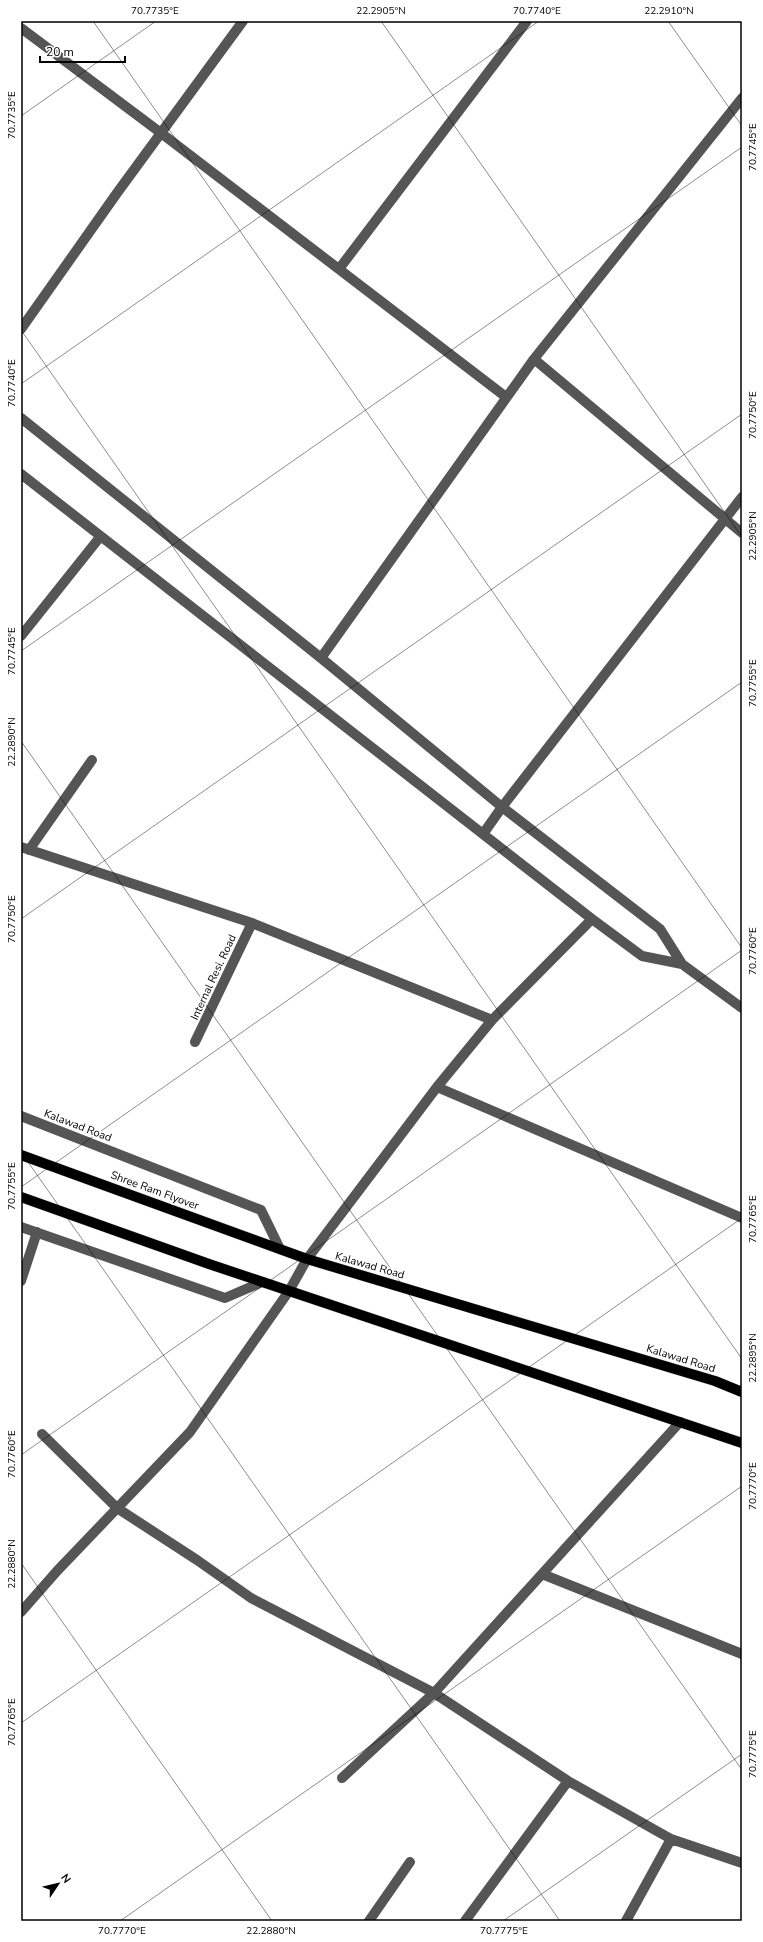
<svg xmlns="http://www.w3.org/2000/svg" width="763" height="1942" font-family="'Nunito Sans',sans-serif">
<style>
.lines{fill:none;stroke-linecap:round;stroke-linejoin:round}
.major-casing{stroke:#dbdbdb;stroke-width:11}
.minor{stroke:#555;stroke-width:10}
.major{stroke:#000;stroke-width:10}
.ticks{fill:none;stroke:#000;stroke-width:1;stroke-opacity:0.45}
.labels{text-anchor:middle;stroke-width:3.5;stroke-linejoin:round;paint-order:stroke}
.street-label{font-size:11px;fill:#000;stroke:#fff}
.neatline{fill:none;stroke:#000;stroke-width:1.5}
.ticks-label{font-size:10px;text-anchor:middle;fill:#000}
</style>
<rect width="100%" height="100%" fill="#fff"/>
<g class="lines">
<g class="major-casing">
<path id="major" d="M21,1155L307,1259L715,1381L742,1392
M21,1197L209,1264L742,1443"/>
</g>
<path class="minor" d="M21,28L161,133L506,397
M339,269L527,21
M21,329L117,193L243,21
M534,359L742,533
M21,418L321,658L502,807L660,929L682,964L742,1008
M21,474L592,919L642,956L682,964
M21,636L100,537
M321,658L534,359L742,98
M483,834L502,807L742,497
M21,847L252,923L492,1020
M29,850L92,760
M195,1042L252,923
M437,1087L742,1218
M21,1116L261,1210L280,1249
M21,1227L225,1298L262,1282
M21,1281L37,1232
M42,1434L117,1508L197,1560L251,1598L434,1693L568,1781L671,1839L742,1863
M542,1574L742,1654
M21,1612L57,1571L190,1432L289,1291L307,1259L437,1087L492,1020L592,919
M342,1778L434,1693L680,1422
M369,1921L410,1862
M465,1921L568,1781
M626,1921L671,1839"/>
<use href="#major" class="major"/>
</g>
<path class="ticks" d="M93,21L742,948M381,21L742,537M668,21L742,126M21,116L156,21M21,330L742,1359M21,384L539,21M21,651L742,147M21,741L742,1770M21,919L742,414M21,1152L560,1921M21,1187L742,682M21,1455L742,950M21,1563L272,1921M21,1723L742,1218M120,1921L742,1486M503,1921L742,1754"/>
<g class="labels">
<g class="street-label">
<text transform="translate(213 977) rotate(-65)" y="4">Internal Resi. Road</text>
<text transform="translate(78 1125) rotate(21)" y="4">Kalawad Road</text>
<text transform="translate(155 1190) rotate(20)" y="4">Shree Ram Flyover</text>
<text transform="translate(370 1265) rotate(16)" y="4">Kalawad Road</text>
<text transform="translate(681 1358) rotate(17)" y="4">Kalawad Road</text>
</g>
</g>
<rect width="763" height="1942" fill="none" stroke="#ffffff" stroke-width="44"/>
<g transform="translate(58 1884) rotate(55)" stroke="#ffffff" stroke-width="3" paint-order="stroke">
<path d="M0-3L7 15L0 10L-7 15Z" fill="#000000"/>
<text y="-6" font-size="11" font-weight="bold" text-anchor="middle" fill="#000000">N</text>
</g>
<path d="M40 56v6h85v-6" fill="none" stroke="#000000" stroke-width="2"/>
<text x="46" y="56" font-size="12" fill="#000000" stroke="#ffffff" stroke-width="3" paint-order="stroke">20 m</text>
<rect x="22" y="22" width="719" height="1898" class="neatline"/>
<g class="ticks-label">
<text x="155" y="14">70.7735°E</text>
<text x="381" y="14">22.2905°N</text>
<text x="537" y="14">70.7740°E</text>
<text x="669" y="14">22.2910°N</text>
<text transform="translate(11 115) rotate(-90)" y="4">70.7735°E</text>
<text transform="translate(752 147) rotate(-90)" y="4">70.7745°E</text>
<text transform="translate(11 383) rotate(-90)" y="4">70.7740°E</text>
<text transform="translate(752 415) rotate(-90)" y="4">70.7750°E</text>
<text transform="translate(752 536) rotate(-90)" y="4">22.2905°N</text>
<text transform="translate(11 651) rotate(-90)" y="4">70.7745°E</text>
<text transform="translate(752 683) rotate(-90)" y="4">70.7755°E</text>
<text transform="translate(11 742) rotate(-90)" y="4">22.2890°N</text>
<text transform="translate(11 919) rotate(-90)" y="4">70.7750°E</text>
<text transform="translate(752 951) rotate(-90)" y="4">70.7760°E</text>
<text transform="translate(11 1186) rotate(-90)" y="4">70.7755°E</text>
<text transform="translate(752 1219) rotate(-90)" y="4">70.7765°E</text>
<text transform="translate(752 1358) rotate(-90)" y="4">22.2895°N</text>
<text transform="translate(11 1454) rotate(-90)" y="4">70.7760°E</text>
<text transform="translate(752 1486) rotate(-90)" y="4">70.7770°E</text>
<text transform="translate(11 1564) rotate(-90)" y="4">22.2880°N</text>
<text transform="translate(11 1722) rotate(-90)" y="4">70.7765°E</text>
<text transform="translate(752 1754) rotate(-90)" y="4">70.7775°E</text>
<text x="122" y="1934">70.7770°E</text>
<text x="271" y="1934">22.2880°N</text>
<text x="504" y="1934">70.7775°E</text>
</g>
</svg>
